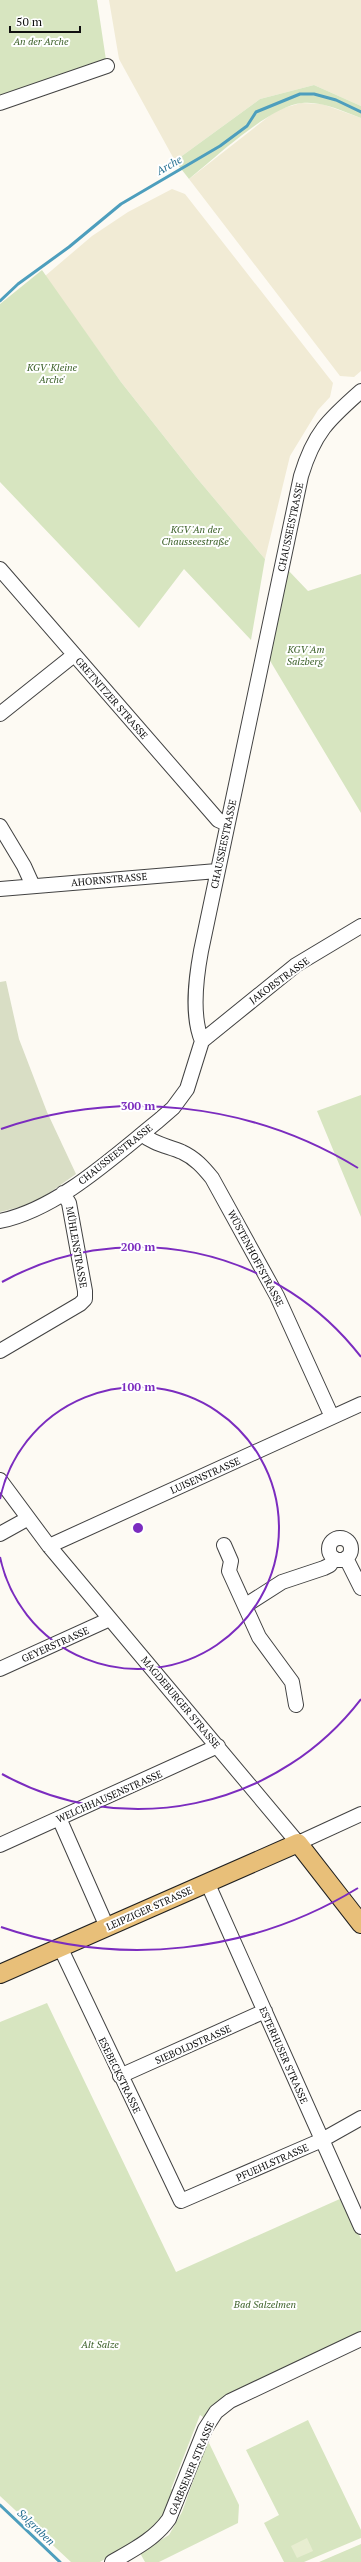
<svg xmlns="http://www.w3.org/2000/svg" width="361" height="2562" font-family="'PT Serif',serif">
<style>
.farmland{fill:#f1ebd5}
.green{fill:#d7e5c0}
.cemetery{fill:#d9dec5}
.pitch{fill:#e7edd0}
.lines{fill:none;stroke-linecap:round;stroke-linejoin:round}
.stream{stroke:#4d9ebd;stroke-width:3}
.minor-casing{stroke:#424242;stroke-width:16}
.major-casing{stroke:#202020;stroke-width:20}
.minor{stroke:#fff;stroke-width:14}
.major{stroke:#e8bf79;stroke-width:18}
.ring{fill:none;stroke:#7b2cbf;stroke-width:2}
.labels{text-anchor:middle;stroke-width:4;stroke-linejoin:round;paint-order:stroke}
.park-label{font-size:10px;font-style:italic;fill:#3a5f27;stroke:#fff}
.street-label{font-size:10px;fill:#0f0f0f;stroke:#fff}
.water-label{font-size:11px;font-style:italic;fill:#277192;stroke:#fff}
.centre{fill:#7b2cbf;stroke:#fff;stroke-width:2}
.ring-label{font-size:12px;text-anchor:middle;font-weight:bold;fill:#7b2cbf;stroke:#fff;stroke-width:4;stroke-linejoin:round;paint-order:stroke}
</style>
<rect width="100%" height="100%" fill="#fdfaf3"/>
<path class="farmland" d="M109,0H361V106L314,85L260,99L175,161L119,59Z
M301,103L322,104L361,118V371L354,377L340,376L189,179L277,110Z
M172,189L185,194L333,383L330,397L318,410L290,456L265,559L196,477L121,382L45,276L92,236L128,212Z"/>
<path class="green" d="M0,0H97L106,60L0,98Z
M314,85L361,106V118C342,111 323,101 302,103C271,105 215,158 189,179L175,161L260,99Z
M42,270L121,382L196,477L265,559L251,640L184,569L139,628L0,482V304Z
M287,569L308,591L361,574V813L269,659Z
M361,1095V1217L317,1111Z
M47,2003L176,2272L342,2198L361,2239V2331L234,2391L206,2419L200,2415L171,2489L177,2492L170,2509L155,2528L100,2562H71L0,2496V2022Z
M308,2420L361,2530V2538L304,2562H284L264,2523L279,2515L246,2450Z
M209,2443L239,2505L238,2523L159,2562H145L140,2553L169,2535L173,2528L182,2512L206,2445Z
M361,2544V2562H319Z"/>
<path class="cemetery" d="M6,981L19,1039L47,1112L76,1174L35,1203L0,1212V982Z"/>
<path class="pitch" d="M307,2538L313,2551L297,2558L291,2546Z"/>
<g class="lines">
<path class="stream" d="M0,301L18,284L69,247L121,204L220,146L247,126L256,112L300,94H314L336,100L361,112
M0,2505L60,2562"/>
<g class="minor-casing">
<path id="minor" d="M0,103L107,66
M0,569L218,820L227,824
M0,714L74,655
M0,826L24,866L33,886
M0,889L217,871
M202,1041C191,1015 196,978 201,951L301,476C314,433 328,420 361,391
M142,1134C153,1144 168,1146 182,1152C195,1158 203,1167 212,1178L277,1296L332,1417
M0,1221C58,1209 113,1157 158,1121L173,1108L187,1089L202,1041L296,965L361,926
M0,1351L80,1304L85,1299V1291L69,1203L63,1193
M0,1480L49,1546L298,1843L361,1814
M0,1534L27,1519
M329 1549a11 11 0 1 1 22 0a11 11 0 1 1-22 0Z
M224,1545L231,1561L229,1571L259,1637L292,1682L296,1705
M49,1546L361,1404
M346,1558L361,1588
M246,1605L282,1582L324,1568L330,1565L334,1558
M0,1669L110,1619
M59,1818L107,1927
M0,1845L218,1746
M207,1882L361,2227
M60,1947L181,2201L322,2140L361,2118
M120,2076L265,2011
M112,2562C133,2550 155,2539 169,2519L205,2429L216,2412L230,2401L361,2339"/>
</g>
<g class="major-casing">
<path id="major" d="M0,1974L298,1843L361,1924"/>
</g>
<use href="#minor" class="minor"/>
<use href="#major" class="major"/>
</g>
<g class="ring">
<path d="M0 1499A141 141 0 1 1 0 1557"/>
<path d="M361 1699A281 281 0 0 1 2 1774M2 1282A281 281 0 0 1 361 1357"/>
<path d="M358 1888A422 422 0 0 1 1 1927M1 1129A422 422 0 0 1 358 1168"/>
</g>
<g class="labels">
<g class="park-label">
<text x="41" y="45">An der Arche</text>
<text x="52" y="371">KGV 'Kleine<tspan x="52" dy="12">Arche'</tspan></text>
<text x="196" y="533">KGV 'An der<tspan x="196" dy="12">Chausseestraße'</tspan></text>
<text x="306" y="653">KGV 'Am<tspan x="306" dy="12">Salzberg'</tspan></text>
<text x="265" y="2308">Bad Salzelmen</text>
<text x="100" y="2348">Alt Salze</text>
</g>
<g class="street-label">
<text transform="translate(290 527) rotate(-78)" y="4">CHAUSSEESTRASSE</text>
<text transform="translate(112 698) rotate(49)" y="4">GRETNITZER STRASSE</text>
<text transform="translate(223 844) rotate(-78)" y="4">CHAUSSEESTRASSE</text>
<text transform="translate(109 879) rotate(-5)" y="4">AHORNSTRASSE</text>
<text transform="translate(279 980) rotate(-36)" y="4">JAKOBSTRASSE</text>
<text transform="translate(115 1154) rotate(-38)" y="4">CHAUSSEESTRASSE</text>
<text transform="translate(77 1247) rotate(80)" y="4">MÜHLENSTRASSE</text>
<text transform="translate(256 1258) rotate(62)" y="4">WÜSTENHOFFSTRASSE</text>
<text transform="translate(205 1475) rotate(-24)" y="4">LUISENSTRASSE</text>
<text transform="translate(55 1644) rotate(-24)" y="4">GEYERSTRASSE</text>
<text transform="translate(181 1702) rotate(50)" y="4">MAGDEBURGER STRASSE</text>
<text transform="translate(109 1796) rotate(-24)" y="4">WELCHHAUSENSTRASSE</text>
<text transform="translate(149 1908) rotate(-24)" y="4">LEIPZIGER STRASSE</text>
<text transform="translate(193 2044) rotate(-24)" y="4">SIEBOLDSTRASSE</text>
<text transform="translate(284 2055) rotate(66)" y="4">ESTERHUSER STRASSE</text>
<text transform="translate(120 2075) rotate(64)" y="4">ESEBECKSTRASSE</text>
<text transform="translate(272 2162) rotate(-24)" y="4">PFUEHLSTRASSE</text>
<text transform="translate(191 2468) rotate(-67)" y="4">GARBSENER STRASSE</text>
</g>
<g class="water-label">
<text transform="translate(169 165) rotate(-30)" y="4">Arche</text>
<text transform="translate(36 2527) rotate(44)" y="4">Solgraben</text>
</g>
</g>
<circle cx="138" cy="1528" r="6" class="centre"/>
<g class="ring-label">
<text x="138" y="1110">300 m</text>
<text x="138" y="1251">200 m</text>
<text x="138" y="1391">100 m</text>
</g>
<path d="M10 26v6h70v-6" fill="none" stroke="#0f0f0f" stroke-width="2"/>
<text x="16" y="26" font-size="12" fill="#0f0f0f" stroke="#ffffff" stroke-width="3" paint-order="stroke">50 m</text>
</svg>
